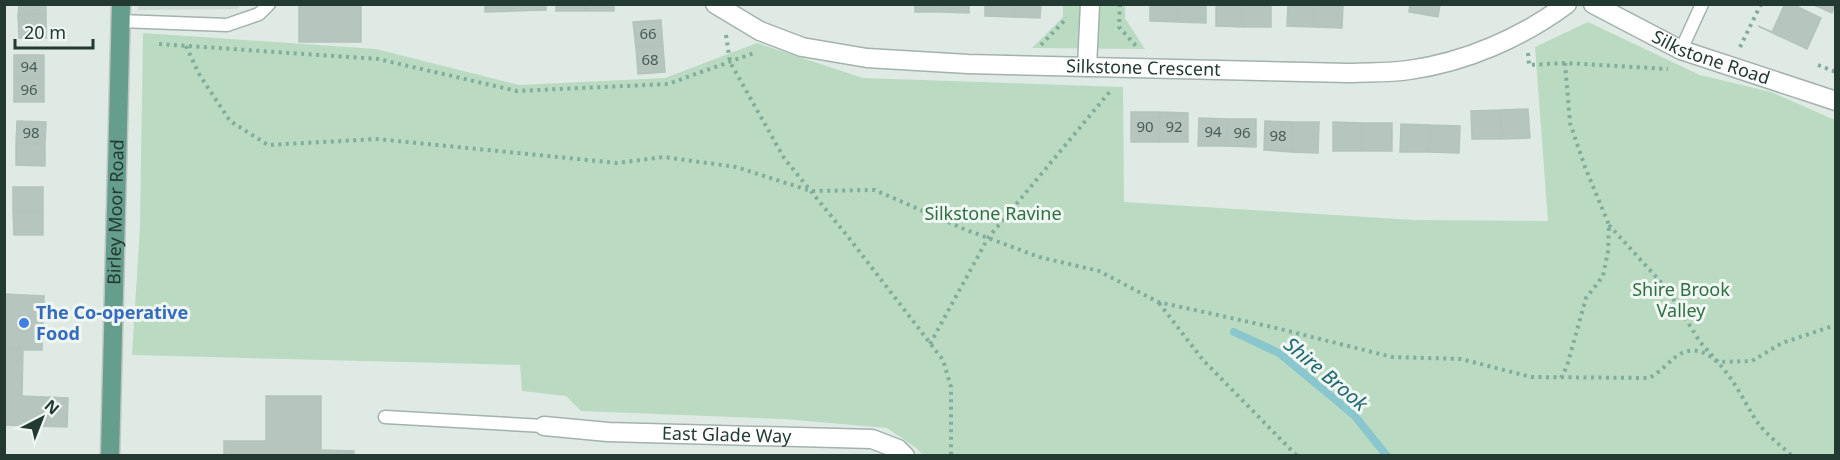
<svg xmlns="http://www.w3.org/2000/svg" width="1840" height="460" font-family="'Noto Sans',sans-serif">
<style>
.built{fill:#cedad4}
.green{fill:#badbc1}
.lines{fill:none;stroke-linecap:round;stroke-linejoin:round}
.stream{stroke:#8ac6ce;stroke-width:8}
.building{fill:#b6c5be;stroke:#b3c4bc;stroke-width:1.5}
.service-casing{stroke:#a3b2ac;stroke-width:15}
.minor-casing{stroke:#a3b2ac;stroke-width:21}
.primary-casing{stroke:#bdc4c2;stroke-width:21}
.path{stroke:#82ad9d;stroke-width:4;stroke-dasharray:3 4.5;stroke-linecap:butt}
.service{stroke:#fff;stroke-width:12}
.minor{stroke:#fff;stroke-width:18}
.primary{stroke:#669e8d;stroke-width:18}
.shop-dot{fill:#3f7fe0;stroke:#f0f7f3;stroke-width:2}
.labels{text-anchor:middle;stroke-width:6;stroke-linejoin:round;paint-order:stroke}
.number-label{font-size:15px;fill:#475d55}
.street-label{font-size:18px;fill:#223a32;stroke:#f0f7f3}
.park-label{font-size:18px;fill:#2e6f44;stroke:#f0f7f3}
.shop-label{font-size:18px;font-weight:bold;fill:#366cbe;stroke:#f0f7f3;text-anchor:start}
.water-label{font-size:20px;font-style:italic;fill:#1f6873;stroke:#f0f7f3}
</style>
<rect width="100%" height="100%" fill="#e0eae5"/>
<path class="built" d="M138,5V4L242,5L237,9L138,10Z"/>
<path class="green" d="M1125,4V18L1145,49L1032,48L1063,17V5Z
M1588,22L1700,75L1771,92L1835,120V455H923L916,448L887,428L784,419L581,411L566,396L522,391L520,365L132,355L140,227L143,33L376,49L519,85L665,78L757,43L863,78L1123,87L1124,202L1415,220L1548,221L1535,47Z"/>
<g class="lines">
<path class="stream" d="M1234,332L1279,353L1354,415L1387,456"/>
</g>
<path class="building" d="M19,4H46V14L18,15Z
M485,4H515V11L485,12Z
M515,4H546V10L515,11Z
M556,4H585V11H556Z
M585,4H614V11H585Z
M915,4H942V12H915Z
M942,4H969V13L942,12Z
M985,4H1013V17L985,16Z
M1013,4H1041L1040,18L1013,17Z
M1150,4H1178V22L1150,21Z
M1178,4H1206V23L1178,22Z
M1216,4H1243V27L1216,26Z
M1243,4H1271V27H1243Z
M1288,4H1315L1314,27L1287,26Z
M1315,4H1343L1342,28L1314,27Z
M1410,4H1440L1438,17L1409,12Z
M1785,4H1792L1821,18L1807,49L1758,26L1772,32Z
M1812,4H1835L1832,13Z
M299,6H361V42H299Z
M46,14V38H19L18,15Z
M661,20L663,46L636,48L633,22Z
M663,46L665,72L638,74L636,48Z
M14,55H44V79H14Z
M14,79H44V102H14Z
M1528,109L1530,138L1501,139L1500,110Z
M1500,110L1501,139H1472L1471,111Z
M1131,112H1160L1159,142H1131Z
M1160,112L1188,113V142H1159Z
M1199,118L1228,119L1227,146H1198Z
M1228,119H1256V147L1227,146Z
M17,121L46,122L45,144L16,143Z
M1265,121L1292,122L1291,152L1264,150Z
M1292,122H1319L1318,153L1291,152Z
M1333,122L1363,123L1362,151H1333Z
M1363,123H1392V151H1362Z
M1401,124L1430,125L1429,152H1400Z
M1430,125L1460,126L1459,153L1429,152Z
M16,143L45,144V166L16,165Z
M13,187H43V211H13Z
M13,211H43V235H14Z
M4,294L44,296L42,350L4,349Z
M4,349H23L22,396L68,398L67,427L4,425Z
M266,396H321V450L354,451V456H224V441H266Z"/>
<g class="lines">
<g class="service-casing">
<path id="service" d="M120,21L227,25L259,14L269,4
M1681,50L1702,4
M385,417L544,426"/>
</g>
<g class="minor-casing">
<g id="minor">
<path id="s1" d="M715,4L760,31L802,47L867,58L968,64L1349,73C1369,72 1390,73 1409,70C1466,62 1521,38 1567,4"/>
<path id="s2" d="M1593,4L1681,50L1836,101"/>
<path d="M1087,67L1090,4"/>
<path id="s3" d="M544,426L608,432L872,439L898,449L905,456"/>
</g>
</g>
<g class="primary-casing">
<g id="primary">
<path id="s4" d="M110,456L121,4"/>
</g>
</g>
<path class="path" d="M1120,4L1119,27L1136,46
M726,35L730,62L784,158L849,238L943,360L951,387V456
M159,44L378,59L517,91L668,84L754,53
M1041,45L1065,20V17
M186,46L199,74L230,121L268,145L377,139L617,163L664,157L736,167L811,191L875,190L964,229L1039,257L1099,271L1158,302L1272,327L1392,357L1461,359L1531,377L1649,378C1662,372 1672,357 1682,353C1718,337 1743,403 1758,423C1767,435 1780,445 1792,456
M1740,47L1761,4
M1528,53L1529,65L1565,63L1668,69
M1818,65L1836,72
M1609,225L1668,290L1700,342L1718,362L1752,361L1782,343L1836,325
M1159,303L1203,360L1297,456
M930,344L988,238L1112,89
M1561,378L1567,366L1586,298L1603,276L1608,251L1609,225L1585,167L1570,123L1565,63"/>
<use href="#service" class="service"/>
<use href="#minor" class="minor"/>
<use href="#primary" class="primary"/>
</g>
<circle class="shop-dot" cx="24" cy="323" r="6"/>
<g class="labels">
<g class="number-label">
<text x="648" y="39">66</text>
<text x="650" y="65">68</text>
<text x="29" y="72">94</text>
<text x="29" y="95">96</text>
<text x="1145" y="132">90</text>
<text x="1174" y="132">92</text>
<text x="1213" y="137">94</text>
<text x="31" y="138">98</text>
<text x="1242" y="138">96</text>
<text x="1278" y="141">98</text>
</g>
<g class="street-label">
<text dy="6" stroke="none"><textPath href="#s2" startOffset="130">Silkstone Road</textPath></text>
<text dy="6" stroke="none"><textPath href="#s1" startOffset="440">Silkstone Crescent</textPath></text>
<text dy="6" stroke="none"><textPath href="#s4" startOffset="244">Birley Moor Road</textPath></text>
<text dy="6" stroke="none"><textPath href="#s3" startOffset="183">East Glade Way</textPath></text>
</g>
<g class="park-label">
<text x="993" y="220">Silkstone Ravine</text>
<text x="1681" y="296">Shire Brook<tspan x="1681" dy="21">Valley</tspan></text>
</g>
<g class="shop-label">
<text x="36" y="319">The Co-operative<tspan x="36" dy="21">Food</tspan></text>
</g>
<g class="water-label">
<text transform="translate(1326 374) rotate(40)" y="7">Shire Brook</text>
</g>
</g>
<rect width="1840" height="460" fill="none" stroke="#223a32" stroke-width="12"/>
<g transform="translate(42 418) rotate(42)" stroke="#f0f7f3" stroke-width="4.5" paint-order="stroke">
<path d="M0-4.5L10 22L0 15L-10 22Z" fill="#223a32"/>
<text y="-9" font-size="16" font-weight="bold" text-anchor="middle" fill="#223a32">N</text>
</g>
<path d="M15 39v9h78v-9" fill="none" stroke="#223a32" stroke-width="3"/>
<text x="24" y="39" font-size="18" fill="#223a32" stroke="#f0f7f3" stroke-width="4.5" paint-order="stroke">20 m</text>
</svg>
